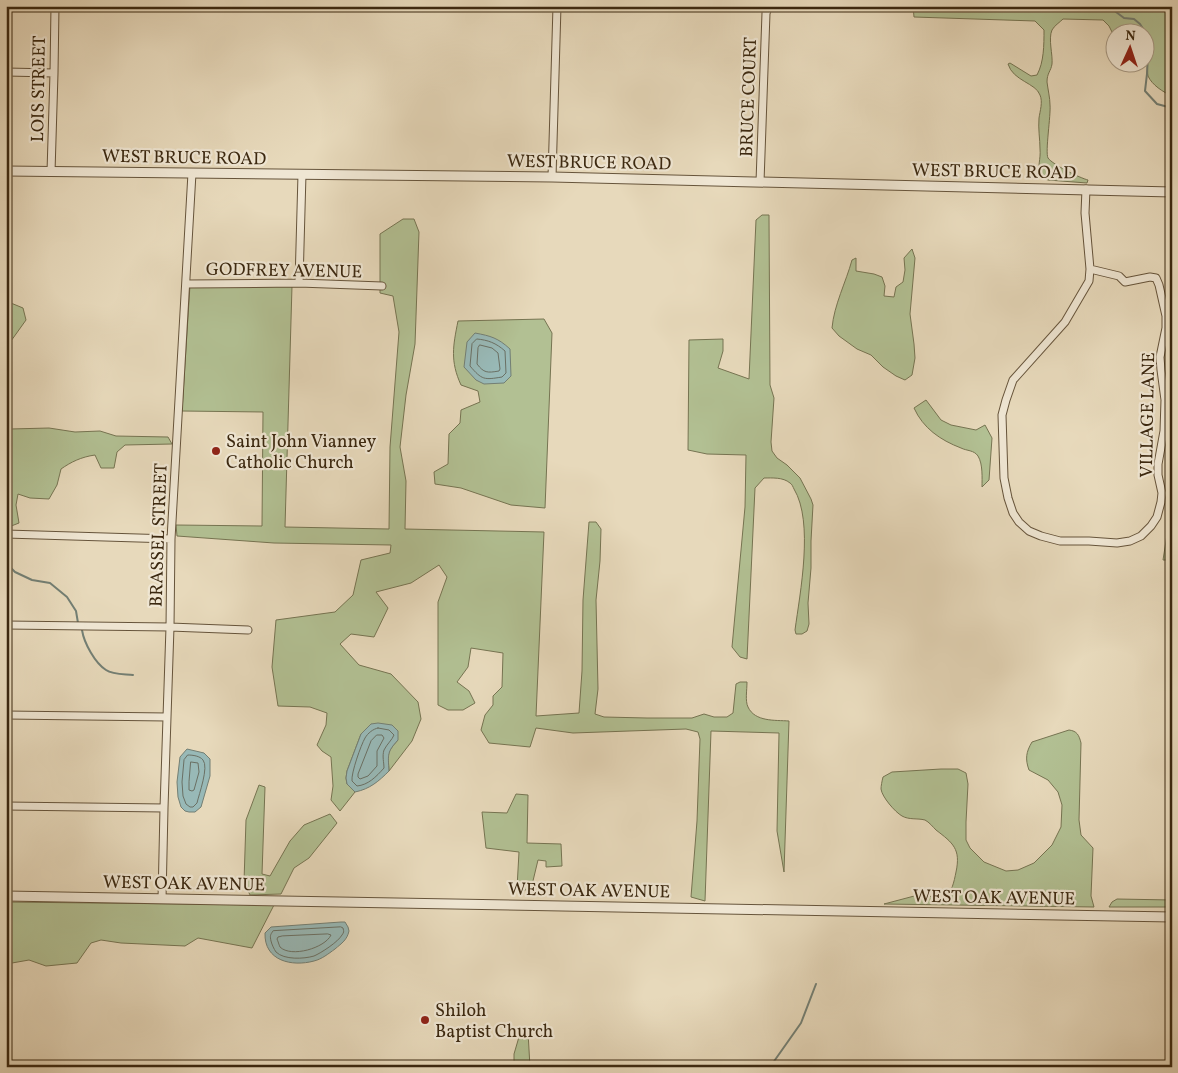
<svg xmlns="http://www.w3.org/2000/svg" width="1178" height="1073" font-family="Vollkorn,serif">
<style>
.green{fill:#b2c093;stroke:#767452}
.water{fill:#98b9b7;stroke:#737f74}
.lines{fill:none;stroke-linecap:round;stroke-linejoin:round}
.shore{stroke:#6a7064;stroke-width:1}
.stream{stroke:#737f74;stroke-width:2}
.minor-casing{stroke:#66543b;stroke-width:9}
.tertiary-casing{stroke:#66543b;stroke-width:11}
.minor{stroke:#efe6d3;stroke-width:7}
.tertiary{stroke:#efe6d3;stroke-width:9}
.poi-dot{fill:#8f2418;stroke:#efe6d3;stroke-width:2}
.labels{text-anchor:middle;stroke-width:4.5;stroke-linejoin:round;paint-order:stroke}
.street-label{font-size:18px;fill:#3b2810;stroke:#efe6d3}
.poi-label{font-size:18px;fill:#3b2810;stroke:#efe6d3;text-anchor:start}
</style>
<rect width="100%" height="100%" fill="#e7d9bb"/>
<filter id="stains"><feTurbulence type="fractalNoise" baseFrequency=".004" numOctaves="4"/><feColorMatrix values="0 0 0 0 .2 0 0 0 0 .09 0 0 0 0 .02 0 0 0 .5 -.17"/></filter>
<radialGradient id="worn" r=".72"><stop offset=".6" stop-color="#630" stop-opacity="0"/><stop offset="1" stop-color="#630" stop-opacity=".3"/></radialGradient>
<path class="green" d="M913,6H1172V96C1163,92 1152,85 1148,76C1147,71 1148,58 1148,52C1148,45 1146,39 1146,32H1116L1115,35L1113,34L1109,26L1103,20L1063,19C1060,22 1054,26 1052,30C1048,39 1053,55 1052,64C1051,71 1047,73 1047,82C1048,90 1050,98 1050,105C1051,115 1045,152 1048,158C1053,165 1080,178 1088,180L1087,183L1048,180L1040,176C1037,167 1041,159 1040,149C1040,139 1038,129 1039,118C1040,111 1043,102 1040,95C1036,83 1013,81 1008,64L1010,63L1031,76L1037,75C1044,62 1044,45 1044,30L1035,21L914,17Z
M762,215H769L770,385L774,398L771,442L772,451L777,458L787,465L800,478L811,499L813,505L811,541V568L808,603L809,624L807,631L802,634H796L795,630C800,593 814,522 794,489C793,487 792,484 790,483C783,477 772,478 764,478L755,488L747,659L740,657L732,647L745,507L746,455L707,454L688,450L689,340L723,339V351L718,368L749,379L756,220Z
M403,219H414L419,232L415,344L406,395L400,447L406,481L405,529L544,532L536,716L579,713L582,671L583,600L589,522H596L601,529L600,561L596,600L598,689L595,714L604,717L647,718H692L704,714L714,717H727L733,713L736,684L740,682H747C747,690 745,701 748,707C755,722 775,720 789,721L784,872L777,831L779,733L711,731L705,901L691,897L697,821L700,739L698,732L686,729L573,733L536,728L530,747L489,743L481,730L485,715L493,705V696L502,687L503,653L471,648L468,667L457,682L469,691L475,703L463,710H448L438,705V602L447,577L439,565L411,583L376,592L388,608L374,637L351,634L340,644L359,665L391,674L418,702L421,719L412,741L389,771C388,754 386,753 398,740L371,724L361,734L347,771L346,778L347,784L355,792L340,811L331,800L333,786L331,757L322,751L317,745L326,725L327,713L310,707L278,706L272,667L276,620L335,612L353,595L361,560L390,553L391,545L274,543L177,536L176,525L262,526L263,412L182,411L190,285L292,286L285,527L389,529L390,447L399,332L393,296L380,293V234Z
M912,249L915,258L910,314L914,344L915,358L912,375L905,380L896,376L883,367L871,355L857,349L839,336L832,328C834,305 846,282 852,260L856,258V271L874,274L882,277L885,286L884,296L894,297L896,287L903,282L905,270L904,258Z
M6,301L23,308L26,320L6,348Z
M544,319L552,333L545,508L511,505L461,488L435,484L434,472L448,464L449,434L460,423L461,410L480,402L478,391L461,385C450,361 453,346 458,321Z
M926,400L941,420L951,425L976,430L985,425L992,438L989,480L982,487C982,478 983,464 978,456C974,450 967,451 961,448C940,440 923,428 914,408Z
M6,420L10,429L49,428L75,432L100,431L116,436L168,437L172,444L125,445L117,452L114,468H101L95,455C81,457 71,462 61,469L57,485L49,499L30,498L18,494L16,505L19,523L6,528Z
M1172,433V560H1163L1169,522Z
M1069,730C1077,731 1079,735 1081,743L1079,820L1081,835L1093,848L1091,896L1094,907L884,904L918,895L930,896L936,900H944C952,892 954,882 956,872C961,849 953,843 936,830C933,827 929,822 925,820C917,818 909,820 902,816C895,812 882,797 881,789C881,786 882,781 883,777L892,772L941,769H958L966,773L968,784L966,822V840L970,848L984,862L1006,871L1018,870L1034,863L1052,845L1061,827L1062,805L1058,792L1048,780L1029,770C1025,759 1026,752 1032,742Z
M259,785L265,787L262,874L270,876L290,841L304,825L330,814L337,823L309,858L294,868L281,894L250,895L244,882L246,820Z
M516,794L528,795L527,843L561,844L562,866L546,867V861L538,860L532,885L524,891L517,888L519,852L486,848L482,812L507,813Z
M1117,899L1172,900V907H1109L1112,902Z
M6,902L274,905L252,948L198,938L185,946L121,943L101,940L91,943L77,963L46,966L29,960L12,963L6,959Z
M521,1030L528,1032L530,1067H514V1054Z"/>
<path class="water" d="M475,333C491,336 498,338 510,349L511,376L504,383L484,384L476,380L464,367L467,342Z
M378,723L392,725L398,731V740C387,752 388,754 389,771C379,781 370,789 355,792L347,784L346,778L347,771L361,734L371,724Z
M187,749L204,753L210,759V776L201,807L195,812H189L185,811L181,807L178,797L177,782L180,757Z
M341,922H345L348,927L349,931C347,940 342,943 335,949C328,954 322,959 314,961C292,967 264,961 265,933L271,927Z"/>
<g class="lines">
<path class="shore" d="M477,339C488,340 496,343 505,351L506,373L502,377C484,380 482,380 470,366L472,344Z
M480,345L492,348L498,353L500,369L499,371C487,373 484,373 477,364L478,348Z
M378,728L389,730L394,735C392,740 387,744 384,750C382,756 384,763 384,768C376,777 368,785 357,786L352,781C351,773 361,745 365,738C368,733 373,729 378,728Z
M377,735H382L384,738L377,751V766L368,776L360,779L358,777V774L371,741Z
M188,755C193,755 200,756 203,760C209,767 199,794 197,803L193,807H190L186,804L183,796L182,782L184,760Z
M191,762L198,763L199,772L194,790L192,791L189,790V782Z
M341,927L343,928C344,932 344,932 342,935C338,942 321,953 314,956C304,959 284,960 276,952C274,949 272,945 271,941C270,936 270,935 273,931Z
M328,934L331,935C325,948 291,958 280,947C279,945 278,941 277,939L278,937L282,936Z"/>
<path class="stream" d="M1108,6L1124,18L1134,19L1140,24L1145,32
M1146,34C1149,54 1148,71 1145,91L1157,104L1172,108
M6,563L15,572L32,580L50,583L67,597L76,611L78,623
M82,630C84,643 95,663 106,670C113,675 125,674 133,675
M770,1067L801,1023L816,984"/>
<g class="minor-casing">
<path id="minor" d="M6,72L54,73
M51,172L54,73L55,6
M552,177L557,6
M760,182L766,13L769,6
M1086,189L1085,213L1090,269L1089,281L1065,322L1013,380L1006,400L1002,415L1004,478L1008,498L1013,513L1019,522L1029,531L1041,536L1060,541H1089L1117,543L1130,541L1141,536L1151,526L1157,517L1161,502L1162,493L1158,475V464L1164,431L1165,400L1161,370L1160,357L1166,328V316L1159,285L1156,278L1150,277L1125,282L1119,276L1090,269
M299,283L302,174
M187,284L299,283L382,286
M6,534L171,539
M6,625L170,627L248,630
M6,715L167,717
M6,806L164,808
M162,899L164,808L170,627L171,539L192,173"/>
</g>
<g class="tertiary-casing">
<path id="tertiary" d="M6,171L552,177L1172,192
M6,896L1172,917"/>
</g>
<use href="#minor" class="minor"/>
<use href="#tertiary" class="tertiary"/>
</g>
<g class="poi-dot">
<circle cx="216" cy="451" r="5"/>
<circle cx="425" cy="1020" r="5"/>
</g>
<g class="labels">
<g class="street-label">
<text transform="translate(38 89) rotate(-89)" y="6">LOIS STREET</text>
<text transform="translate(748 97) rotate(-88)" y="6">BRUCE COURT</text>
<text transform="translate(184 157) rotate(1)" y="6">WEST BRUCE ROAD</text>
<text transform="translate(589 162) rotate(1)" y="6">WEST BRUCE ROAD</text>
<text transform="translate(994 171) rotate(1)" y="6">WEST BRUCE ROAD</text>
<text transform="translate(284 270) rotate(1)" y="6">GODFREY AVENUE</text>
<text transform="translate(1147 415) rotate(-89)" y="6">VILLAGE LANE</text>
<text transform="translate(158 535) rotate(-88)" y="6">BRASSEL STREET</text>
<text transform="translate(184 883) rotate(1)" y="6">WEST OAK AVENUE</text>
<text transform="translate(589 890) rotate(1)" y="6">WEST OAK AVENUE</text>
<text transform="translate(994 897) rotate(1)" y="6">WEST OAK AVENUE</text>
</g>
<g class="poi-label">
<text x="226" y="447">Saint John Vianney<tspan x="226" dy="21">Catholic Church</tspan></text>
<text x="435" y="1016">Shiloh<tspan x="435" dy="21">Baptist Church</tspan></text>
</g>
</g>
<rect width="1178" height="1073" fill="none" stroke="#e7d9bb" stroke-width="25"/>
<rect x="8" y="8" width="1163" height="1058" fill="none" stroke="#3b2810" stroke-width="2.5"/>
<rect x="12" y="12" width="1153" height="1048" fill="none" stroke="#3b2810"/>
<g transform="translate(1130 48) rotate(3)"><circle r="24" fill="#efe6d3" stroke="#a79a85"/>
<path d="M0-4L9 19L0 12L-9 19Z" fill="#8f2418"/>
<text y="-8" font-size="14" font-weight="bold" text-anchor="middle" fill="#3b2810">N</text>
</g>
<rect width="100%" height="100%" filter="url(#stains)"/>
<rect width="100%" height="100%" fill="url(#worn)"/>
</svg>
